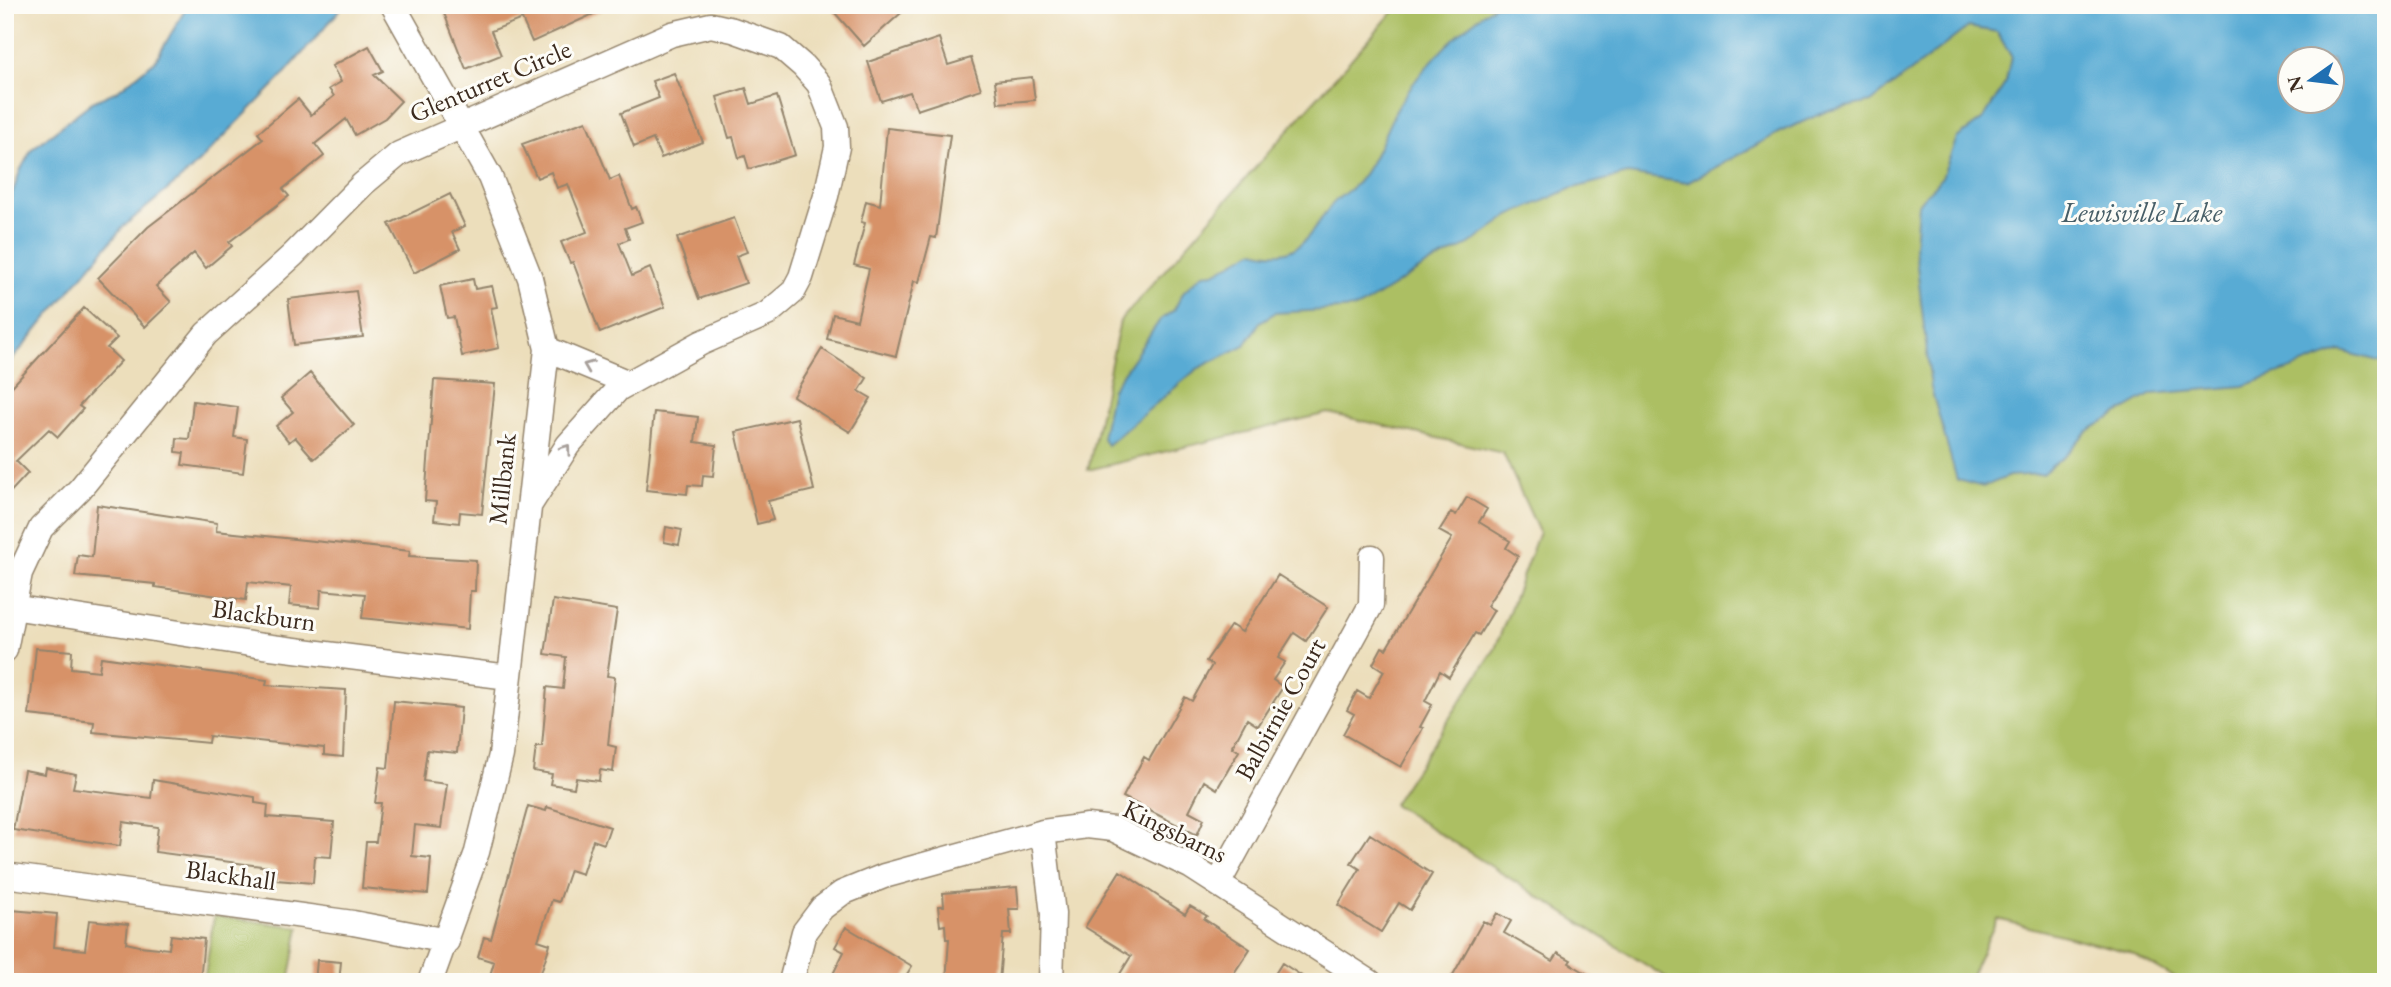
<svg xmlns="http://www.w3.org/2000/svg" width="2391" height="987" font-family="'EB Garamond',serif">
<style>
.green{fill:#acbf63;stroke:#747440;stroke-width:2;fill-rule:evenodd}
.water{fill:#58abd4;stroke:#4a6a79;stroke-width:2;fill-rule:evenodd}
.building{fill:#d79268}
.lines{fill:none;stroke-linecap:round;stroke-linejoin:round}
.minor-casing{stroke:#94846c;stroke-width:27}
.minor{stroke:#fff;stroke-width:24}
.oneway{stroke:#a79f9a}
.labels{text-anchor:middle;stroke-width:6;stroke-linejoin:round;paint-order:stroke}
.street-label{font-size:26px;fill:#3b2a1e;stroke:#fdfcf7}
.water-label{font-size:28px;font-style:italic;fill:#475e67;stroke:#fdfcf7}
</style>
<rect width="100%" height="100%" fill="#fdfcf7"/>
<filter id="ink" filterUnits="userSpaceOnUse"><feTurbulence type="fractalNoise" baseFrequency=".0143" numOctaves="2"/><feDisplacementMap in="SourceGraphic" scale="14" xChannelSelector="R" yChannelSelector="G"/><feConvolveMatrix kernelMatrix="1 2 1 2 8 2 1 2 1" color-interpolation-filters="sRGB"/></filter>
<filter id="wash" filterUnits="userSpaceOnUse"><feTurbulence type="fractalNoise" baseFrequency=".00686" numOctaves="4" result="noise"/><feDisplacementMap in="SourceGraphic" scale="28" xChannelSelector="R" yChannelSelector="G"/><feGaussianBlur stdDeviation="1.57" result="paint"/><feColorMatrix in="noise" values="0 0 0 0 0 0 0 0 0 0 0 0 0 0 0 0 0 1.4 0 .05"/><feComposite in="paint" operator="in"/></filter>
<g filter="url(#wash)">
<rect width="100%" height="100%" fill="#ecdebb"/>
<path class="green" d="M1399,5H2386V982H2181L2129,952L1997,919L1968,982H1673L1393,804L1495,649L1539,532L1503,453L1328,413L1088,470L1120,321ZM2290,60H2332V102H2290Z
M214,916L299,927L289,982H204Z"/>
<path class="water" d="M188,5H338L340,10L280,79L189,172L124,226L5,368V214L20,171L32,149L92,102L117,91L155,61Z
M1495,5H2386V363L2341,351L2244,386L2152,394L2086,432L2066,455L2042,474L2009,476L1983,487L1957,480L1931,388L1915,248L1918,204L1942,177L1957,138L1983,119L2006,82L2011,56L1997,32L1968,27L1871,102L1827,111L1780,132L1687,183L1628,174L1570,189L1509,216L1469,245L1427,265L1358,308L1275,313L1260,322L1245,345L1197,369L1107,445L1102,438L1112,389L1160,320L1174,310L1184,291L1203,274L1214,273L1255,250C1298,263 1307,237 1330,207C1337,197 1350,191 1358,182C1380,156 1387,119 1407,92C1431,58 1461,29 1495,5ZM2290,60H2332V102H2290Z"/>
<g id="blocks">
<path class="building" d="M464,5H611V6L532,42L522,19L491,31L501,55L466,69L444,13Z
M828,5H910L864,46Z
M939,38L948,65L971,58L981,89L917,110L910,92L881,101L868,62Z
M369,46L383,71L374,75L401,101L385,118L355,135L346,119L315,144L324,156L283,189L289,196L229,242L232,246L206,268L194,253L156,286L171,302L145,327L98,278L148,227L263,139L258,133L298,99L311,115L334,96L329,89L341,82L332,66Z
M674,73L703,142L661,158L653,139L634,147L621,113L659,98L652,81Z
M1032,77L1035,100L998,103L995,81Z
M746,88L751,104L777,96L795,155L749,169L745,156L739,158L733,137L729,138L717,97Z
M586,121L610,180L619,176L632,209L636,207L642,222L625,228L629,239L619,243L632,276L650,268L665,307L600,333L573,262L570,263L561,242L587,232L568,184L557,188L551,172L537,178L522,144Z
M887,128L950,135L936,238L931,237L919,282L914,281L896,356L827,339L833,314L857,320L869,269L854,265L865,223L861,222L866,201L880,205Z
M450,194L465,226L452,232L460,249L414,273L389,224Z
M734,218L747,252L736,256L746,283L699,299L677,238Z
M473,279L475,289L492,286L497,307L491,308L499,348L462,356L454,317L447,318L440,286Z
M356,291L363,337L294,345L288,299Z
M84,308L117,338L107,348L121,361L79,406L83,409L58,437L49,429L16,461L28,473L5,498V394Z
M822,349L867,378L859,391L871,398L850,432L793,396Z
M310,373L354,425L314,459L295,437L289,442L276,426L293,412L281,398Z
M434,380L495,384L482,514L460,512L459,523L434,520L436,502L425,501Z
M193,401L238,407L234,437L247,439L243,473L182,465L184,453L176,452L177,438L189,439Z
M654,412L698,417L695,442L716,445L713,476L703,475L702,486L688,485L687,494L646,490Z
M797,418L814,490L768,501L773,520L757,524L736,432Z
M1467,497L1487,509L1479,522L1510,541L1506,548L1518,556L1487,606L1494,610L1479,635L1475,633L1449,677L1440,671L1425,701L1432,705L1420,727L1423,728L1401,767L1343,734L1354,714L1347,710L1357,691L1369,698L1384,671L1373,664L1382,647L1386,649L1452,538L1439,531L1451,512L1456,515Z
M97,505L217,523L216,531L410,551L409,556L476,560L475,591H470L468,629L362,618L365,594L321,590L320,608L289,605L291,587L248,582L246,600L155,587V584L75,576L78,555L92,557Z
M666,527L682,530L679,545L664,542Z
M1278,575L1328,607L1306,641L1294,633L1278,658L1285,662L1273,680L1283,687L1258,726L1247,719L1232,747L1239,751L1217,789L1204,781L1189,811L1204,819L1197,835L1123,797L1144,757L1149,760L1185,697L1192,701L1212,665L1206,661L1231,625L1242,632Z
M553,600L617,610L607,676L615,677L608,745L616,747L613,772L600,770L599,781L576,778L574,788L550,784L552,774L533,771L536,747H542L547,687L563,689L566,657L545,654Z
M36,648L72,651L71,668L99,671L101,657L267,680L266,685L346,690L343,757L324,755V748L209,736L208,743L93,732L94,722L29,715Z
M394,701L461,708L457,753L427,750L423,781L447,784L441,828L415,825L412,856L431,858L428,894L362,888L366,842H376L381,803H375L380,767L388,768Z
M46,768L76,774L73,788L151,798L153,780L255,797V803L268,805L267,817L334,822L331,857L315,856L313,883L276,880V868L155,852L158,827L123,822L120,846L13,830L24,770L45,774Z
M528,806L546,811L547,807L610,827L604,844L593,840L582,874L570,870L559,902L552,900L538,940L550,944L538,982H488L494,962L478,957L484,937L491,939Z
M1370,834L1432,874L1410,910L1399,903L1381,932L1338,905L1360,869L1351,863Z
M1120,871L1185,914L1190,906L1207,916L1204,919L1250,949L1228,982H1115L1131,956L1085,927Z
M1017,887L1019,909H1009L1011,934H1003L999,982H946L949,939H946L945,925L940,926L938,906H944L943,893Z
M11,910L57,914L54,947L85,950L89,920L128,924L126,943L139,946L169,949L171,935L204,939L200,982H5Z
M1497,913L1511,921L1504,933L1553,961L1558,953L1571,960L1569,963L1601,982H1449L1483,921L1490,925Z
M846,927L912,966L902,982H829L844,952L835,947Z
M317,960L341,962L339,982H315Z
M1282,963L1311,982H1270Z"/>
</g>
</g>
<g filter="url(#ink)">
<use href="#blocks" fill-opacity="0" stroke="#94846c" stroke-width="2"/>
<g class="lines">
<g class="minor-casing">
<path id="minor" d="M393,5L490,177L530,278L547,349L501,755L477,852L430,982
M547,349L629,383
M12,607L263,646L509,677
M5,650L20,573L41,528L80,489L206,334L293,255L363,184L399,154L672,34L711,25L733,30L781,47L803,66L819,84L836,127L837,147L826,196L801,277L793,292L767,314L701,343L618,389L568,445L529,506
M1043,832L1053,914L1051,982
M5,875L353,923L447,941
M1218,884L1371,605L1372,557
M791,982L804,932L822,908L842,893L884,876L1043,832L1087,826L1113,829L1190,866L1370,982"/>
</g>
<use href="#minor" class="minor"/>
</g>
<defs><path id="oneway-chevron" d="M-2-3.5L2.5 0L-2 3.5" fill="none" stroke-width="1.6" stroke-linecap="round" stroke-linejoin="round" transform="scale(1.75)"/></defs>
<g class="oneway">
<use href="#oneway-chevron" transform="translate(588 366) rotate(-158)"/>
<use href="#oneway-chevron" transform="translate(566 449) rotate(-54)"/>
</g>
</g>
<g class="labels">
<g class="street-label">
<text transform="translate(490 81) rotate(-23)" y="9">Glenturret Circle</text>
<text transform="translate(502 479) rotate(-84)" y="9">Millbank</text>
<text transform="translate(264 615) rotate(8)" y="9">Blackburn</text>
<text transform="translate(1280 709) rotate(-61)" y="9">Balbirnie Court</text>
<text transform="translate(1175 831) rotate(26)" y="9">Kingsbarns</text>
<text transform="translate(231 875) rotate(8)" y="9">Blackhall</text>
</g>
<g class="water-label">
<text x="2142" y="222">Lewisville Lake</text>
</g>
</g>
<rect width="2391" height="987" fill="none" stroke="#fdfcf7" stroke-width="28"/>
<g transform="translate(2311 80) rotate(256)"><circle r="33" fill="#fdfcf7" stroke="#afa8a0" stroke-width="2"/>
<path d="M0-5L12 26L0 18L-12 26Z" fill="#1f6fb2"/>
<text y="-10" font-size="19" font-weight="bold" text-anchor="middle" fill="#3b2a1e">N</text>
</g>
</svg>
